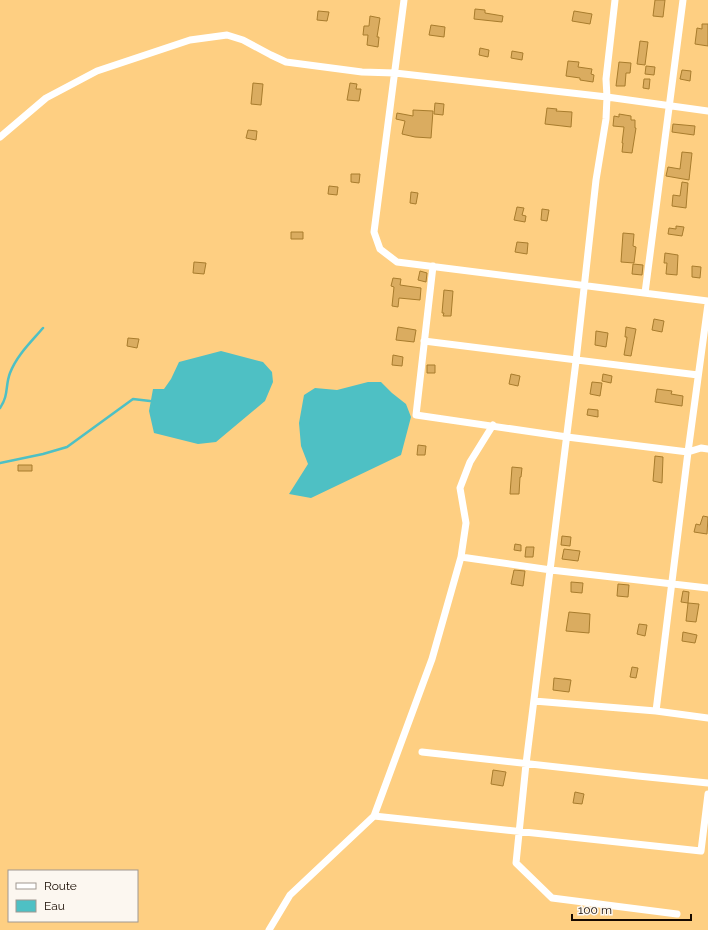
<svg xmlns="http://www.w3.org/2000/svg" width="708" height="930" font-family="Raleway,sans-serif">
<style>
.water{fill:#4ec0c4}
.lines{fill:none;stroke-linecap:round;stroke-linejoin:round}
.stream{stroke:#4ec0c4;stroke-width:2.5}
.building{fill:#daac60;stroke:#a87c2d}
.street{stroke:#fff;stroke-width:7}
</style>
<rect width="100%" height="100%" fill="#fecf82"/>
<path class="water" d="M221,351L263,362L272,372L273,382L265,401L216,442L198,444L154,433L149,411L153,389H164L171,379L179,362Z
M368,382H381L392,393L406,404L411,417L401,455L311,498L289,494L308,464L301,446L299,423L304,395L315,388L337,390Z"/>
<g class="lines">
<path class="stream" d="M0,408C9,395 5,386 10,373C17,355 31,342 43,328
M0,463L43,454L67,447L133,399L150,401"/>
</g>
<path class="building" d="M655,0H665L663,17L653,16Z
M475,9L485,10V13L503,16L502,22L474,19Z
M318,11L329,12L327,21L317,20Z
M574,11L592,14L590,24L572,21Z
M370,16L380,18L377,37H379L378,47L367,45L368,35H363L364,26H369Z
M702,24H708V46L695,44L697,28L702,29Z
M431,25L445,27L444,37L429,35Z
M640,41L648,42L645,65L637,64Z
M480,48L489,50L488,57L479,55Z
M512,51L523,53L522,60L511,58Z
M568,61L579,62L578,67L592,69L591,74L594,75L593,82L580,80V78L566,76Z
M619,62L631,63L630,73H626L625,86H616Z
M646,66L655,67L654,75L645,74Z
M682,70L691,71L690,81L680,79Z
M644,79H650L649,89L643,88Z
M253,83L263,84L261,105L251,104Z
M350,83L357,84L356,89H361L359,101L347,100Z
M435,103L444,104L443,115L434,114Z
M547,108L557,109L556,111L572,112L571,127L545,124Z
M413,110L433,111L431,138L415,137L402,134L405,121L396,119L397,113L413,116Z
M619,114L631,116V120H635V128H636L632,153L622,152L623,143H622L624,127L613,126L614,116L619,117Z
M673,124L695,126L694,135L672,132Z
M248,130L257,131L256,140L246,138Z
M682,152L692,153L689,180L666,176L668,167L680,169Z
M351,174H360L359,183L351,182Z
M682,182L688,183L686,208L672,206L673,195L680,196Z
M329,186L338,187L337,195L328,194Z
M411,192L418,193L416,204L410,203Z
M517,207L524,208L522,215L526,216L525,222L514,220Z
M542,209L549,210L547,221L541,220Z
M676,226L684,227L682,236L668,234L669,228L676,229Z
M291,232H303V239H291Z
M623,233L634,234L633,246L636,247L634,263L621,262Z
M517,242L528,243L527,254L515,252Z
M665,253L678,255L677,275L666,274L667,263H664Z
M194,262L206,263L204,274L193,273Z
M633,264L643,265L642,275L632,274Z
M692,266L701,267L700,278L692,277Z
M420,271L427,273L426,282L418,280Z
M393,278L401,279L400,285L421,288L420,300L399,298L398,307L392,306L394,287L391,286Z
M444,290L453,291L451,316H443L444,313H442Z
M654,319L664,321L662,332L652,330Z
M398,327L416,330L414,342L396,340Z
M626,327L636,329L631,356L624,355L627,337H625Z
M596,331L608,333L606,347L595,345Z
M128,338L139,339L137,348L127,346Z
M393,355L403,357L402,366L392,365Z
M427,365H435V373H427Z
M511,374L520,376L518,386L509,384Z
M603,374L612,376L611,383L602,381Z
M592,382L602,383L600,396L590,394Z
M657,389L672,391L671,394L683,396L682,406L655,402Z
M588,409L598,410V417L587,415Z
M418,445L426,446L425,455H417Z
M655,456L663,457L662,483L653,481Z
M18,465H32V471H18Z
M512,467L522,468L521,477H520L519,494H510Z
M703,516L708,517L707,534L694,532L696,524L700,525Z
M562,536L571,537L570,546L561,545Z
M515,544L521,545V551L514,550Z
M526,547H534L533,557H525Z
M564,549L580,551L578,561L562,559Z
M514,570L525,571L523,586L511,584Z
M571,582L583,583L582,593L571,592Z
M618,584L629,585L628,597L617,596Z
M683,591L689,592L688,603L681,602Z
M688,603L699,604L696,622L686,621Z
M569,612L590,614L589,633L566,631Z
M639,624L647,625L645,636L637,634Z
M683,632L697,635L695,643L682,641Z
M632,667L638,668L636,678L630,677Z
M554,678L571,680L569,692L553,690Z
M493,770L506,772L503,786L491,784Z
M575,792L584,794L582,804L573,803Z"/>
<g class="lines">
<path class="street" d="M404,0L374,232L380,249L397,262L708,301
M615,0L606,79L607,97L606,119L596,180L576,361L526,764L516,863L552,898L677,914
M0,137L46,98L97,71L190,40L227,35L243,40L271,55L286,62L362,72L395,73L607,97L708,111
M433,266L416,415L567,437L688,452L701,448L708,449
M645,293L683,0
M424,341L698,375
M461,557L551,570L708,588
M534,701L656,711L708,718
M656,711L688,452L708,304
M422,752L638,776L708,783
M374,816L701,851L708,794
M269,930L290,895L374,816L432,659L461,557L466,523L460,488L470,462L493,425"/>
</g>
<rect x="8" y="870" width="130" height="52" fill="#fcf7f0" stroke="#a09890"/>
<rect x="16" y="883" width="20" height="6" fill="#ffffff" stroke="#a09890"/>
<text x="44" y="890" font-size="12" fill="#170a00">Route</text>
<rect x="16" y="900" width="20" height="12" fill="#4ec0c4" stroke="#a09890"/>
<text x="44" y="910" font-size="12" fill="#170a00">Eau</text>
<path d="M572 914v6h119v-6" fill="none" stroke="#170a00" stroke-width="2"/>
<text x="578" y="914" font-size="12" fill="#170a00" stroke="#fcf7f0" stroke-width="3" paint-order="stroke">100 m</text>
</svg>
